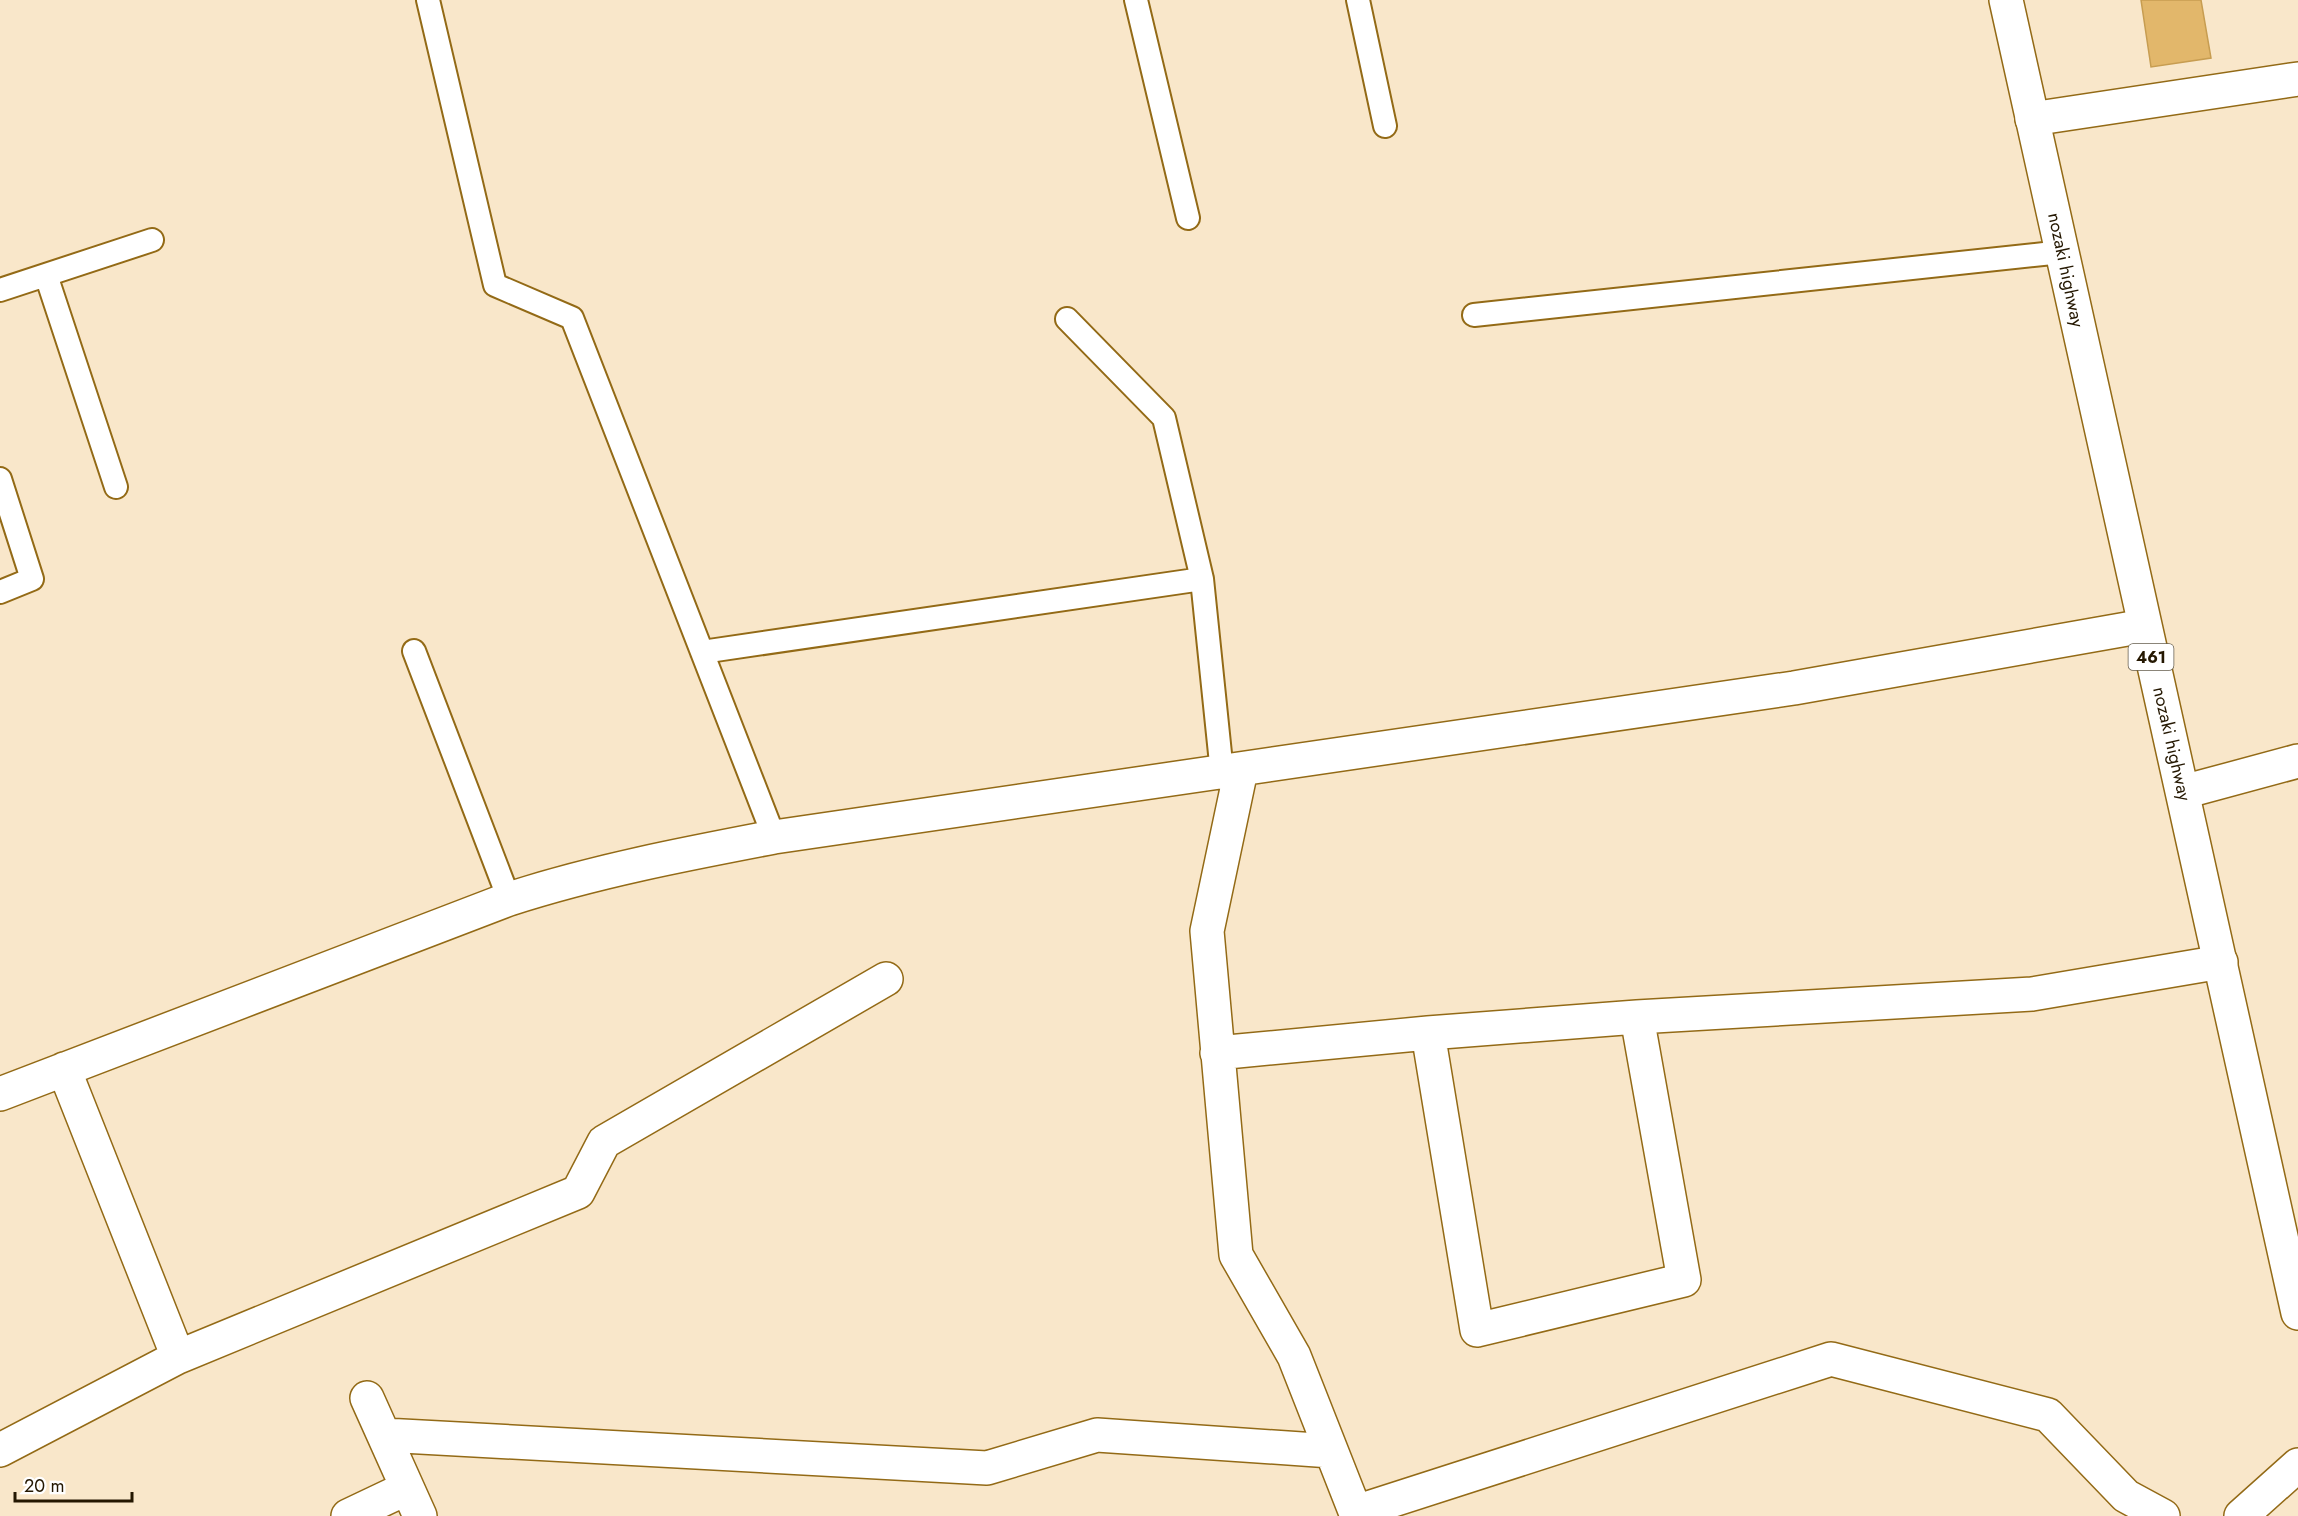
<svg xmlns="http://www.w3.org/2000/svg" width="2298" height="1516" font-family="Jost,sans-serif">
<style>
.building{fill:#e2b76b;stroke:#c79d51;stroke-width:1.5}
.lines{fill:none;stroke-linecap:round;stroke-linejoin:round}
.service-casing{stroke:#936a16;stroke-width:26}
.minor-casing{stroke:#936a16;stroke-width:36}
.tertiary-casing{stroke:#936a16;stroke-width:36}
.trunk-casing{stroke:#936a16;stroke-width:36}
.service{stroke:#fff;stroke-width:22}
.minor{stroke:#fff;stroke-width:33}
.tertiary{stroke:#fff;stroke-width:33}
.trunk{stroke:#fff;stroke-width:33}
.labels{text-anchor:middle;stroke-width:6;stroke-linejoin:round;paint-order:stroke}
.shield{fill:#fff;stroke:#665d4d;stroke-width:1.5}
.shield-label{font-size:16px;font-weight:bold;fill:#241701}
.street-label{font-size:18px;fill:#241701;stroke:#fff}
</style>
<rect width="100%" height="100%" fill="#f9e7ca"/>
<path class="building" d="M2141,0H2201L2211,58L2151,67Z"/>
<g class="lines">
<g class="service-casing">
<path id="service" d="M428,0L495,285L572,318L774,837
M1136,0L1188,218
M1358,0L1385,126
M46,275L116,487
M0,290L152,240
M1474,315L2062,252
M1067,319L1164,418L1202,579
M0,479L32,579L0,592
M414,651L509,899
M702,652L1202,579L1222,773"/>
</g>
<g class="minor-casing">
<path id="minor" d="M2032,119L2298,79
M1241,770L1207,931L1236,1255L1294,1356L1357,1516
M1428,1033L1477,1330L1684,1280L1637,1017
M1217,1053L1428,1033L1637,1017L2032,994L2221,962
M64,1069L178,1357
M0,1094L509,899C596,871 685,854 774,837L1794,688L2144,626
M367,1398L420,1516
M384,1435L987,1468L1097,1435L1331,1451
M0,1450L178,1357L578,1192L604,1142L886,979
M1356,1512L1831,1359L2048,1415L2126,1496L2163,1516
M348,1516L407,1488
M2241,1516L2298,1465"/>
</g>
<g class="tertiary-casing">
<path id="tertiary" d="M2183,792L2298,761"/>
</g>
<g class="trunk-casing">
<path id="trunk" d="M2006,0L2298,1313"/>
</g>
<use href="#service" class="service"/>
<use href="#minor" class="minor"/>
<use href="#tertiary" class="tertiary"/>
<use href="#trunk" class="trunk"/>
</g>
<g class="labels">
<rect class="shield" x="2128.5" y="644" width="45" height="26" rx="4.5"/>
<g class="shield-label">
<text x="2151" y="663">461</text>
</g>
<g class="street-label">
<text transform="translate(2066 270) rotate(78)" y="6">nozaki highway</text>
<text transform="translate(2172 744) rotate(77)" y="6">nozaki highway</text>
</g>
</g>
<path d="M15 1492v9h117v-9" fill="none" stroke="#241701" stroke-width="3"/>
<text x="24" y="1492" font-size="18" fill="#241701" stroke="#ffffff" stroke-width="4.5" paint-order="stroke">20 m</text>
</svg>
